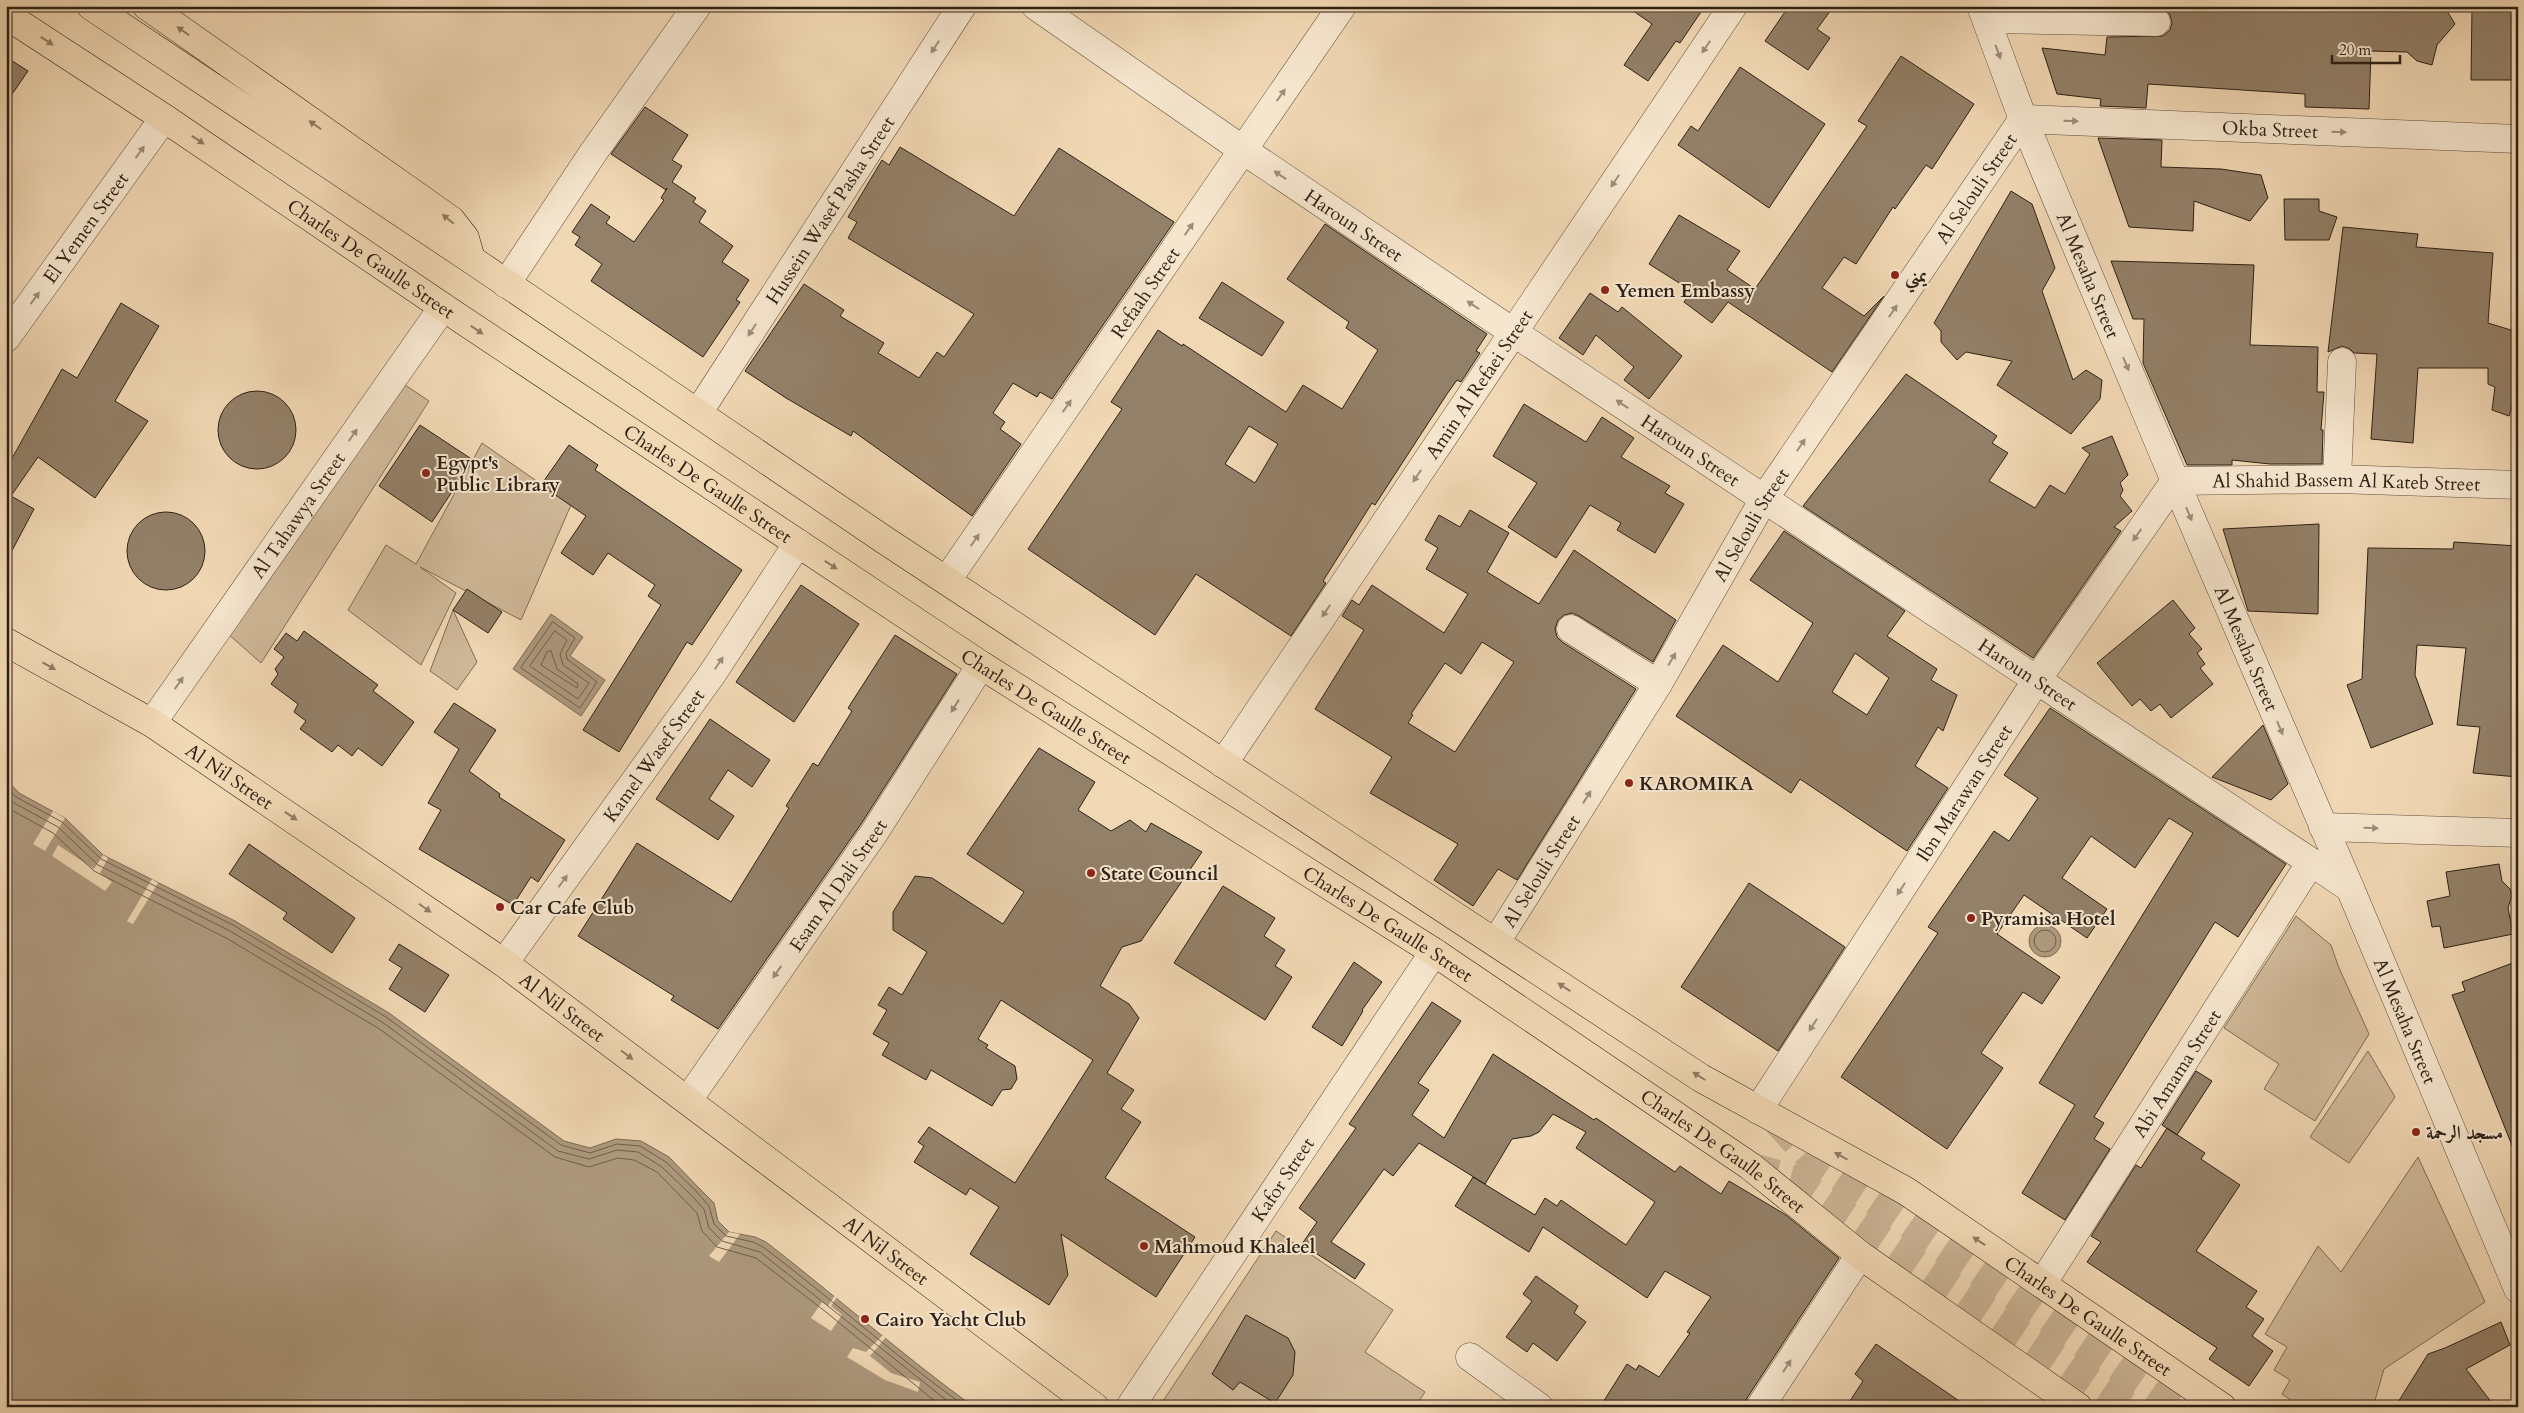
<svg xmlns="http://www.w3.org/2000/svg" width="2524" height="1413" font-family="Cardo,Amiri,serif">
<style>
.green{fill:#d0b999;stroke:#7e6d57}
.water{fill:#ae9a7e;stroke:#7a6a54}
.pier{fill:#f1d8b4}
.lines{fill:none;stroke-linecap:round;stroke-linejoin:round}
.shore{stroke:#6e5e4a;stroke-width:1}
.building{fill:#938068;stroke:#2d2115;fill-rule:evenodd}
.major-tunnel{stroke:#cab394;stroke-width:28;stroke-dasharray:28 14;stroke-linecap:butt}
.minor-casing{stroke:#5e4f3d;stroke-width:29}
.major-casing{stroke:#2d2115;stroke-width:29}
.minor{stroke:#f6e6ce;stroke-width:28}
.major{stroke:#f1d8b4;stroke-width:28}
.oneway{fill:#8f7c64}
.oneway2{fill:#9c8d7b}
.poi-dot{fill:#8f2418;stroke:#f6e6ce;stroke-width:2}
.labels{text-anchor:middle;stroke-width:4;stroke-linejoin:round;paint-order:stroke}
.street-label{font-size:19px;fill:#2d2115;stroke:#f6e6ce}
.poi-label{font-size:19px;font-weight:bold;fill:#2d2115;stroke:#f6e6ce;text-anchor:start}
</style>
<rect width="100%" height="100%" fill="#f1d8b4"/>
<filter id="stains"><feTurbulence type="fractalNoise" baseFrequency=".004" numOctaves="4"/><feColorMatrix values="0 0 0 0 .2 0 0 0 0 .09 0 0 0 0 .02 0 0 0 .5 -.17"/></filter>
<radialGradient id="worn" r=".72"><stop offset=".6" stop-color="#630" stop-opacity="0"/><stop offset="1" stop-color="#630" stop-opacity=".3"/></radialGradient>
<path class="green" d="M396,379L429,401L261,663L227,633Z
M482,443L571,505L521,620L420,567L456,593L421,665L348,610L386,545L416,564Z
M453,610L477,662L457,690L430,671Z
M2296,916L2331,945L2339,968L2369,1034L2315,1121L2264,1089L2279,1064L2224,1028Z
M2368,1051L2395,1097L2349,1163L2310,1137Z
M2418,1157L2485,1302L2384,1369L2373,1407H2301L2282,1394L2290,1380L2274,1370L2287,1347L2265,1334L2318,1246L2341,1272Z
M1276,1231L1393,1310L1365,1352L1425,1392L1415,1407H1159Z"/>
<path class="water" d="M551,614L583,637L570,656L605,680L581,716L513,669Z
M6,779L19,793L65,818L103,855L235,921L389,1013L564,1141L590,1148L616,1139L641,1141L669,1157L699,1188L714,1203L718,1221L729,1232L755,1237L766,1242C836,1296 902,1355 974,1407H6Z
M2029 941a16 16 0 1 1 32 0a16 16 0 1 1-32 0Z"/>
<path class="pier" d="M53,811L65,818L45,851L33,844Z
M58,845L94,869L103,855L108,858L100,873L112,882L105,891L52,856Z
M152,879L158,883L133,924L127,921Z
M729,1232L740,1234L719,1262L709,1256Z
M835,1295L837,1297L831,1306L842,1315L831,1331L811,1318L822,1302L828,1306Z
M883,1335L886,1337L870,1356L891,1373L920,1382L918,1392L885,1380L847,1357L853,1348L866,1352Z"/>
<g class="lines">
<path class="shore" d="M553,622L575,638L566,653L567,659L597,682L580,708L521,668Z
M555,631L567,640L560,654L563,665L589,683L578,699L530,666Z
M551,651L557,669L578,684L577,688L541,665L547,652Z
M6,787L16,797L62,822L101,859L233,925L386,1017L561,1145L590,1153L617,1144L640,1146L666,1162L696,1191L709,1206L714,1224L726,1236L753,1242L763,1247C832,1299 896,1357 966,1407
M6,796L14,803L58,827L98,865L230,931L382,1022L558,1151L589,1159L617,1150L638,1152L662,1167L691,1195L704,1209L709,1228L722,1241L760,1252L955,1407
M6,807L53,833L94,871L226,938L378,1028L555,1157L589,1167L618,1158L634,1160L657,1172L697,1213L702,1231L717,1247L756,1258L826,1312L942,1407
M2034 941a11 11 0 1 1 22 0a11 11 0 1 1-22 0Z"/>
</g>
<path class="building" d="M1626,6H1705L1680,43L1676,41L1648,81L1624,65L1652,24Z
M1789,6H1834L1817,29L1830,38L1808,70L1765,41Z
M2149,6H2444L2455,24L2437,45L2432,65L2417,61L2407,52L2371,51L2369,109L2305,107V94L2148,84L2146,108L2100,106L2101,99L2057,94L2042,48L2105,55L2107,37L2163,36L2170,30L2172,23L2170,15L2164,8Z
M2472,6H2518V80H2471Z
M1901,56L1974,104L1932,169L1926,165L1895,209L1893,207L1856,264L1844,257L1822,288L1864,316L1884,296L1832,372L1728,302L1712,323L1684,302L1692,291L1649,264L1679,215L1740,251L1727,270L1755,289L1867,126L1858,121Z
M6,57L28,71L6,103Z
M1740,67L1825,124L1769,208L1678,145L1691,126L1698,131Z
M645,107L688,135L672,160L682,166L672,182L696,198L693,202L706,211L699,222L733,246L722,262L749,280L736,300L740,302L703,357L591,281L602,264L575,245L580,237L572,232L591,204L610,217L606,223L634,242L664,200L661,198L667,188L666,190L611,154Z
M2098,138L2162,140L2161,167L2221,169L2261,175L2268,198L2250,221L2194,201L2193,231L2129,227Z
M900,147L1014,216L1059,148L1174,222L1052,399L1040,392L1037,397L1013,383L993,413L1005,422L1000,429L1021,444L972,516L853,431L851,436L786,398L745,371L804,284L844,310L840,316L884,343L878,353L919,378L937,352L944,357L974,314L848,238L857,222L848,217L882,160L889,165Z
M2011,191L2032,204L2055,268L2042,291L2073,380L2086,370L2102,380L2100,399L2071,434L1997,385L2012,361L1966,352L1957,360L1941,342V331L1934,323Z
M2284,199H2319V211L2337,217L2329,240H2285Z
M1325,224L1487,334L1476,351L1480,353L1461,382L1457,380L1447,394L1375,505L1372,503L1323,581L1326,583L1291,636L1196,574L1155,635L1028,549L1122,409L1111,402L1158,330L1182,346L1183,344L1286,412L1303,385L1342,409L1378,350L1346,328L1349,322L1287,279ZM1249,426L1278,444L1255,483L1225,464Z
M2343,227L2418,234L2416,247L2493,253L2488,323L2514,331L2515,345H2518V407L2512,406L2509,416L2492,410L2495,387L2488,384V368H2418L2413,443L2371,439L2377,354L2354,353L2350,349L2342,346L2328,352Z
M2111,261L2254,265L2250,345L2318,347L2317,392H2324L2321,430H2323L2322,464H2270L2232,460V465H2187L2143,363L2144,319H2133Z
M1222,282L1284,322L1262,356L1199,318Z
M1590,293L1618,312L1622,307L1682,356L1649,399L1624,380L1634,367L1596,335L1583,355L1559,338Z
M121,303L159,326L115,401L148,421L95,498L38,457L11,496L34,509L6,562V469L62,369L77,378Z
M1906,374L1997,436L1992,443L2008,453L1989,481L2035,508L2050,485L2065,494L2090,454L2082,448L2112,436L2128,475L2120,483L2123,490L2120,496L2132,511L2114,527L2121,531L2033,658L1803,506Z
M218 430a39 39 0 1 1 78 0a39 39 0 1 1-78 0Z
M1524,404L1586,442L1602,417L1634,438L1621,457L1670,486L1665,493L1684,504L1655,553L1617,530L1621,523L1590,505L1556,558L1508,527L1537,483L1493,456Z
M420,425L473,460L432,522L379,486Z
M569,445L598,465L595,470L742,570L692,645L687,642L619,752L583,730L661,605L648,596L655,585L608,553L593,575L561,553L586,516L541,485Z
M1470,510L1509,533L1487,572L1539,604L1574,550L1676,620L1653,662L1579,616L1572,613L1564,615L1558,620L1555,629L1557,637L1562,642L1636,689L1517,880L1498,869L1473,906L1434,880L1458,844L1370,793L1392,757L1315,709L1364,630L1342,616L1352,600L1359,605L1372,585L1444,633L1468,594L1426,569L1438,548L1425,540L1439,515L1460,527ZM1482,642L1514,662L1455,752L1408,723L1413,715L1411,714L1445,663L1461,674Z
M127 551a39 39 0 1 1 78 0a39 39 0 1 1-78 0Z
M2319,524L2318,614L2248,611L2223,529Z
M1784,531L1905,611L1887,636L1937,669L1931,680L1957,695L1943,731L1938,727L1915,766L1948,788L1907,851L1800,779L1791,793L1676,716L1723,645L1778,682L1813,623L1750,580ZM1855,653L1889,678L1867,715L1832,692Z
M2454,542L2518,546V666L2513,713H2518V777L2473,773L2480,727L2457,725L2466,648L2417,645L2415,675L2433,724L2371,748L2347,685L2362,679L2368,548L2453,549Z
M801,585L859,624L794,722L736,682Z
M467,589L502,612L488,633L453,610Z
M2173,600L2195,628L2189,634L2202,649L2197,653L2205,664L2200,668L2213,684L2171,718L2160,704L2151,711L2140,699L2132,706L2097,663Z
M304,631L378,685L373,691L414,722L382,766L358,748L352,756L338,745L332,752L300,729L306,721L294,712L298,704L271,684L278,674L275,669L284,657L274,649L286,633L297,641Z
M895,635L957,674L861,824L718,1029L671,1000L674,996L578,936L637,843L731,902L789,808L786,806L813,763L818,766L852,711L848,708Z
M454,703L496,730L469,771L500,794L499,797L565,840L538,882L531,877L513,905L419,849L441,810L428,803L459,749L434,732Z
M2050,708L2286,864L2238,937L2215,922L2094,1117L2104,1123L2094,1139L2110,1149L2065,1220L2022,1193L2075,1105L2039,1083L2193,833L2169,818L2135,868L2091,836L2062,878L2107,909L2087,938L2024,895L1997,934L2060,977L2042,1004L2023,992L1981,1053L2003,1068L1947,1149L1841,1077L1938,933L1928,927L1994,831L2009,841L2038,798L2004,775Z
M710,719L770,760L752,787L728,770L709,799L734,816L718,840L656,799Z
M2263,725L2288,784L2271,800L2212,777Z
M1039,748L1095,782L1078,810L1111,831L1130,820L1146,832L1151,823L1202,852L1141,941L1122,947L1100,986L1129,1004L1139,1018L1107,1073L1134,1090L1121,1109L1141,1122L1105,1178L1195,1237L1156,1297L1061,1234L1068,1275L1049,1305L970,1254L999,1207L970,1188L966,1195L914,1162L924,1146L918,1142L929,1127L1015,1183L1093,1060L1001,1000L978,1039L988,1045L986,1048L1015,1066L1017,1079L1011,1089L1002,1090L992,1106L931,1070L926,1080L882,1055L889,1043L873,1034L887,1010L878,1005L889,987L902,995L927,952L893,930V912L915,876L932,878L1003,924L1024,892L967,854Z
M249,844L355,918L332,953L283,919L287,913L229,874Z
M2499,864L2502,881L2510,889L2512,895L2508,908L2513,934L2444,948L2440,926L2432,927L2427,901L2450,896L2446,872Z
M1749,883L1845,947L1778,1051L1681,987Z
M1223,886L1275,918L1264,936L1285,950L1275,966L1292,977L1265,1020L1174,963Z
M399,944L449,975L425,1012L389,989L402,968L389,960Z
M2518,961V1158H2517L2452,995L2465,991L2462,982Z
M1354,962L1382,982L1362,1010L1363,1011L1342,1046L1312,1027Z
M1432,1002L1461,1021L1418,1083L1429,1090L1412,1115L1444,1138L1493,1054L1594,1120L1596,1118L1675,1172L1680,1166L1721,1194L1729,1181L1786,1215L1839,1258L1747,1398L1744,1407H1600L1627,1364L1636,1370L1639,1365L1659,1377L1690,1333L1687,1332L1711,1297L1665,1271L1647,1298L1543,1227L1529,1252L1455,1206L1473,1177L1535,1215L1545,1198L1557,1206L1561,1200L1626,1245L1655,1202L1576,1148L1586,1132L1553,1114L1539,1132L1531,1136L1512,1139L1485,1184L1419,1143L1393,1176L1384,1169L1331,1242L1365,1264L1355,1279L1302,1244L1317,1222L1299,1208L1356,1128L1349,1124Z
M2196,1071L2212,1081L2177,1135L2162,1125Z
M2167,1128L2205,1153L2201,1159L2240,1185L2196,1251L2257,1291L2246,1307L2264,1319L2252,1336L2273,1351L2249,1386L2209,1359L2217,1348L2087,1262L2101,1242L2091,1236L2136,1165L2141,1168Z
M1536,1276L1578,1306L1574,1313L1586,1322L1557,1361L1533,1343L1527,1352L1506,1337L1532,1301L1523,1294Z
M1246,1315L1288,1338L1295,1352L1293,1375L1275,1403L1240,1382L1233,1390L1212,1374Z
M2501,1322L2510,1345L2466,1369L2495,1407H2395L2428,1354L2445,1348Z
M1876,1344L1968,1407H1846L1863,1381L1855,1374Z"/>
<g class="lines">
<path class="major-tunnel" d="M1777,1122L1808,1156L2175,1407
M1750,1166L1794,1179L2130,1407"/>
<g class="minor-casing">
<g id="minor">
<path id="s1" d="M1036,6L1243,150L1513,332L2350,888"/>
<path id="s2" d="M1981,6L2023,119L2175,481L2350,888L2518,1289"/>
<path d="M1987,19L2156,22"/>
<path d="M506,284L593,153L697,6"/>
<path id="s3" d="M6,338L164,118"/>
<path id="s4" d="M698,413L962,6"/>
<path d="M2337,479L2342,362"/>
<path id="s5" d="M947,580L1342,6"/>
<path d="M1571,629L1658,684"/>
<path id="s6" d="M152,723L443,307"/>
<path id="s7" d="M1223,764L1733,6"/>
<path d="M2323,827L2518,833"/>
<path id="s8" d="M1496,942L1658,684L1764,499L2023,119L2518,139"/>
<path id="s9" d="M504,963L712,674L798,543"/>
<path id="s10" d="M688,1100L874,833L981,665"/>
<path id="s11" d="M1758,1110L2036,681L2175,481L2337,479L2518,485"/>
<path id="s12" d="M2042,1284L2311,862"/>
<path d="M1470,1357L1539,1407"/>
<path id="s13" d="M1130,1407L1434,952"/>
<path d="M1760,1407L1860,1255"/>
</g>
</g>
<g class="major-casing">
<g id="major">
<path id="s14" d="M91,6L472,260L883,539L1268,793L1701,1078L1906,1191L2222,1407"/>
<path d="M147,6L451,220L465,238L471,259"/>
<path id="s15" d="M6,15L164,118L443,307L981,665L1434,952L1750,1166L1860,1255L2078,1407"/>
<path id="s16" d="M6,642L152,723L504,963L1095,1407"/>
</g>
</g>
<use href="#minor" class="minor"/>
<use href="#major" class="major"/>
</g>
<defs><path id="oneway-solid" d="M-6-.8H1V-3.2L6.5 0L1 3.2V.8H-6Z" transform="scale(1.25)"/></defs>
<g class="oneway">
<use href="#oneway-solid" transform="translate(183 31) rotate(-145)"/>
<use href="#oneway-solid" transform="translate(47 41) rotate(33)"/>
<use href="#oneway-solid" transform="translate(315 125) rotate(-145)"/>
<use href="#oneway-solid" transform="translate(198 140) rotate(34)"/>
<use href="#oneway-solid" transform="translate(448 219) rotate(-140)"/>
<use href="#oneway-solid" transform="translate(477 330) rotate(34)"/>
<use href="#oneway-solid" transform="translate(831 565) rotate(34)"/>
<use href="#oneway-solid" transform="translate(49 666) rotate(29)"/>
<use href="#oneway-solid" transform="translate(291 816) rotate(34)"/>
<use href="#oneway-solid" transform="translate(425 908) rotate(35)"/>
<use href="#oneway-solid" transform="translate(1564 987) rotate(-147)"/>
<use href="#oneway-solid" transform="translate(627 1055) rotate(37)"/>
<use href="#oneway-solid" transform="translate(1699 1076) rotate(-148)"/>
<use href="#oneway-solid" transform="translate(1841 1156) rotate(-151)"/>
<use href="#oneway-solid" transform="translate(1979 1241) rotate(-146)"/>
</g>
<g class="oneway2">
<use href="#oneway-solid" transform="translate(935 47) rotate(123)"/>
<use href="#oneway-solid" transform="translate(1706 47) rotate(124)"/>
<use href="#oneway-solid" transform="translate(1998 52) rotate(70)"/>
<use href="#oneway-solid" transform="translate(1281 95) rotate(-55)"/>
<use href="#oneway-solid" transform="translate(2071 121) rotate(2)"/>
<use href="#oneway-solid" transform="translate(2339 132) rotate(2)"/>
<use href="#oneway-solid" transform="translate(140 152) rotate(-54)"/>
<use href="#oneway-solid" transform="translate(1280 175) rotate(-146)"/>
<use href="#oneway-solid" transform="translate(1615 181) rotate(124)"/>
<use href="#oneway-solid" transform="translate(1189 229) rotate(-55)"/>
<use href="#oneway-solid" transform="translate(35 298) rotate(-54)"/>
<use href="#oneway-solid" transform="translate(1473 305) rotate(-146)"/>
<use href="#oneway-solid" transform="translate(1893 311) rotate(-56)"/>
<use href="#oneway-solid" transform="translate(752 330) rotate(123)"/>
<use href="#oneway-solid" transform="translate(2126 364) rotate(67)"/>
<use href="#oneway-solid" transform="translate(1622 404) rotate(-146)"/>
<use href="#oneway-solid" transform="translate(1067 406) rotate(-55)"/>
<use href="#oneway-solid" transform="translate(353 435) rotate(-55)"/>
<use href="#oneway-solid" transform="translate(1801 445) rotate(-56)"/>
<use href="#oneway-solid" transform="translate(1417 476) rotate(124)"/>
<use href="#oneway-solid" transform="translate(2189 514) rotate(67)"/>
<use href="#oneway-solid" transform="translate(2137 535) rotate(125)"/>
<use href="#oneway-solid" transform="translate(975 540) rotate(-55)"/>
<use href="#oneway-solid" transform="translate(1326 611) rotate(124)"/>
<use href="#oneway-solid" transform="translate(1672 659) rotate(-60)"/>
<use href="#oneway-solid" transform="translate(719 663) rotate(-56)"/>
<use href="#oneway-solid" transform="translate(179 683) rotate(-55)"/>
<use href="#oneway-solid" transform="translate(955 706) rotate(122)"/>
<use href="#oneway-solid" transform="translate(2280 728) rotate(67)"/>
<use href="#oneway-solid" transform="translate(1587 797) rotate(-58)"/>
<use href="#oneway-solid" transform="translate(2371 828) rotate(2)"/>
<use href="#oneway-solid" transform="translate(563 881) rotate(-54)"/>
<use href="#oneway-solid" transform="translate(1901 889) rotate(123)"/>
<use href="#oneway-solid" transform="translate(777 972) rotate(125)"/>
<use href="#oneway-solid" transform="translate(1813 1025) rotate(123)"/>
<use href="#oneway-solid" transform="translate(1787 1366) rotate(-57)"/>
</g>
<g class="poi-dot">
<circle cx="1895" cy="275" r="5"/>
<circle cx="1605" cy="290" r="5"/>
<circle cx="426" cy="473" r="5"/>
<circle cx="1629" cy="783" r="5"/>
<circle cx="1091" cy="873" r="5"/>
<circle cx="500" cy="907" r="5"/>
<circle cx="1971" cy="918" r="5"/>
<circle cx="2416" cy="1132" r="5"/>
<circle cx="1144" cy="1246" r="5"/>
<circle cx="865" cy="1319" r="5"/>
</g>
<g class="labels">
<g class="street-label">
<text dy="7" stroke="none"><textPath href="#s8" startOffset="1225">Okba Street</textPath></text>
<text dy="7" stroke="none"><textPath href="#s8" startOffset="894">Al Selouli Street</textPath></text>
<text dy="7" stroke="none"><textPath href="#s4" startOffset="242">Hussein Wasef Pasha Street</textPath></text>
<text dy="7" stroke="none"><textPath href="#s1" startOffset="386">Haroun Street</textPath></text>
<text dy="7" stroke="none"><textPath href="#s3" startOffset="136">El Yemen Street</textPath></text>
<text dy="7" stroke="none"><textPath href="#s15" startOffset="439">Charles De Gaulle Street</textPath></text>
<text dy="7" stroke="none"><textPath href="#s2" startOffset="290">Al Mesaha Street</textPath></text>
<text dy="7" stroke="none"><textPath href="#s5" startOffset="349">Refaah Street</textPath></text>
<text dy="7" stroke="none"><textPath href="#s7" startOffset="458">Amin Al Refaei Street</textPath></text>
<text dy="7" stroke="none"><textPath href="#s1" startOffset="791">Haroun Street</textPath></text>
<text dy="7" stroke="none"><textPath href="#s11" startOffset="926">Al Shahid Bassem Al Kateb Street</textPath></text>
<text dy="7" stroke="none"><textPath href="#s15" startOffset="844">Charles De Gaulle Street</textPath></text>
<text dy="7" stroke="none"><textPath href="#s6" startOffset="254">Al Tahawya Street</textPath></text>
<text dy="7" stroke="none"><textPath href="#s8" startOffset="489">Al Selouli Street</textPath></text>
<text dy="7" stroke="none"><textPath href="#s2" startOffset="695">Al Mesaha Street</textPath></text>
<text dy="7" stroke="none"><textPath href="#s1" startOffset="1196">Haroun Street</textPath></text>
<text dy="7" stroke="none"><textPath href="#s15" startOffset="1249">Charles De Gaulle Street</textPath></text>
<text dy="7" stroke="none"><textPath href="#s9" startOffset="256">Kamel Wasef Street</textPath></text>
<text dy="7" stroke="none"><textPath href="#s16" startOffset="261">Al Nil Street</textPath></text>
<text dy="7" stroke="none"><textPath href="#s11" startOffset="378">Ibn Marawan Street</textPath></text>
<text dy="7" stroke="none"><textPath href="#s8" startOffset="84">Al Selouli Street</textPath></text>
<text dy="7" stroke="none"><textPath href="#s10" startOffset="262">Esam Al Dali Street</textPath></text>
<text dy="7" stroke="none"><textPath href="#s15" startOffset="1654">Charles De Gaulle Street</textPath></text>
<text dy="7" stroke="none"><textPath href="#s16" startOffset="666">Al Nil Street</textPath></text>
<text dy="7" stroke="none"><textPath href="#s2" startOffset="1100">Al Mesaha Street</textPath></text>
<text dy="7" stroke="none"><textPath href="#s12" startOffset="250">Abi Amama Street</textPath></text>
<text dy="7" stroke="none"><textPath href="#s15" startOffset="2059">Charles De Gaulle Street</textPath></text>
<text dy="7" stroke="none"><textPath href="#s13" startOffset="274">Kafor Street</textPath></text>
<text dy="7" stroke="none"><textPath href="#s16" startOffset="1071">Al Nil Street</textPath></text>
<text dy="7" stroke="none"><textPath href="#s14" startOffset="2389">Charles De Gaulle Street</textPath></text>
</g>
<g class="poi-label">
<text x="1905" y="282">يمني</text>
<text x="1615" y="297">Yemen Embassy</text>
<text x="436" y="469">Egypt's<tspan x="436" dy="22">Public Library</tspan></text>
<text x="1639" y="790">KAROMIKA</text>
<text x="1101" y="880">State Council</text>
<text x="510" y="914">Car Cafe Club</text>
<text x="1981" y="925">Pyramisa Hotel</text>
<text x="2426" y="1139">مسجد الرحمة</text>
<text x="1154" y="1253">Mahmoud Khaleel</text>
<text x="875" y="1326">Cairo Yacht Club</text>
</g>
</g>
<rect width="2524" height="1413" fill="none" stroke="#f1d8b4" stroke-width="25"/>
<rect x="8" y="8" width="2509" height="1398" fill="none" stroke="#2d2115" stroke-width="2.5"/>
<rect x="12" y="12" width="2499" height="1388" fill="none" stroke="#2d2115"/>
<path d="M2332 55v8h68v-8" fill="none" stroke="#2d2115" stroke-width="2.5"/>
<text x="2339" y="55" font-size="15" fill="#2d2115" stroke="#f6e6ce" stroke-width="4" paint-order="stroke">20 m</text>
<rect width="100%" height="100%" filter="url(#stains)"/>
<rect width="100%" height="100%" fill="url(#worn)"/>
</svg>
